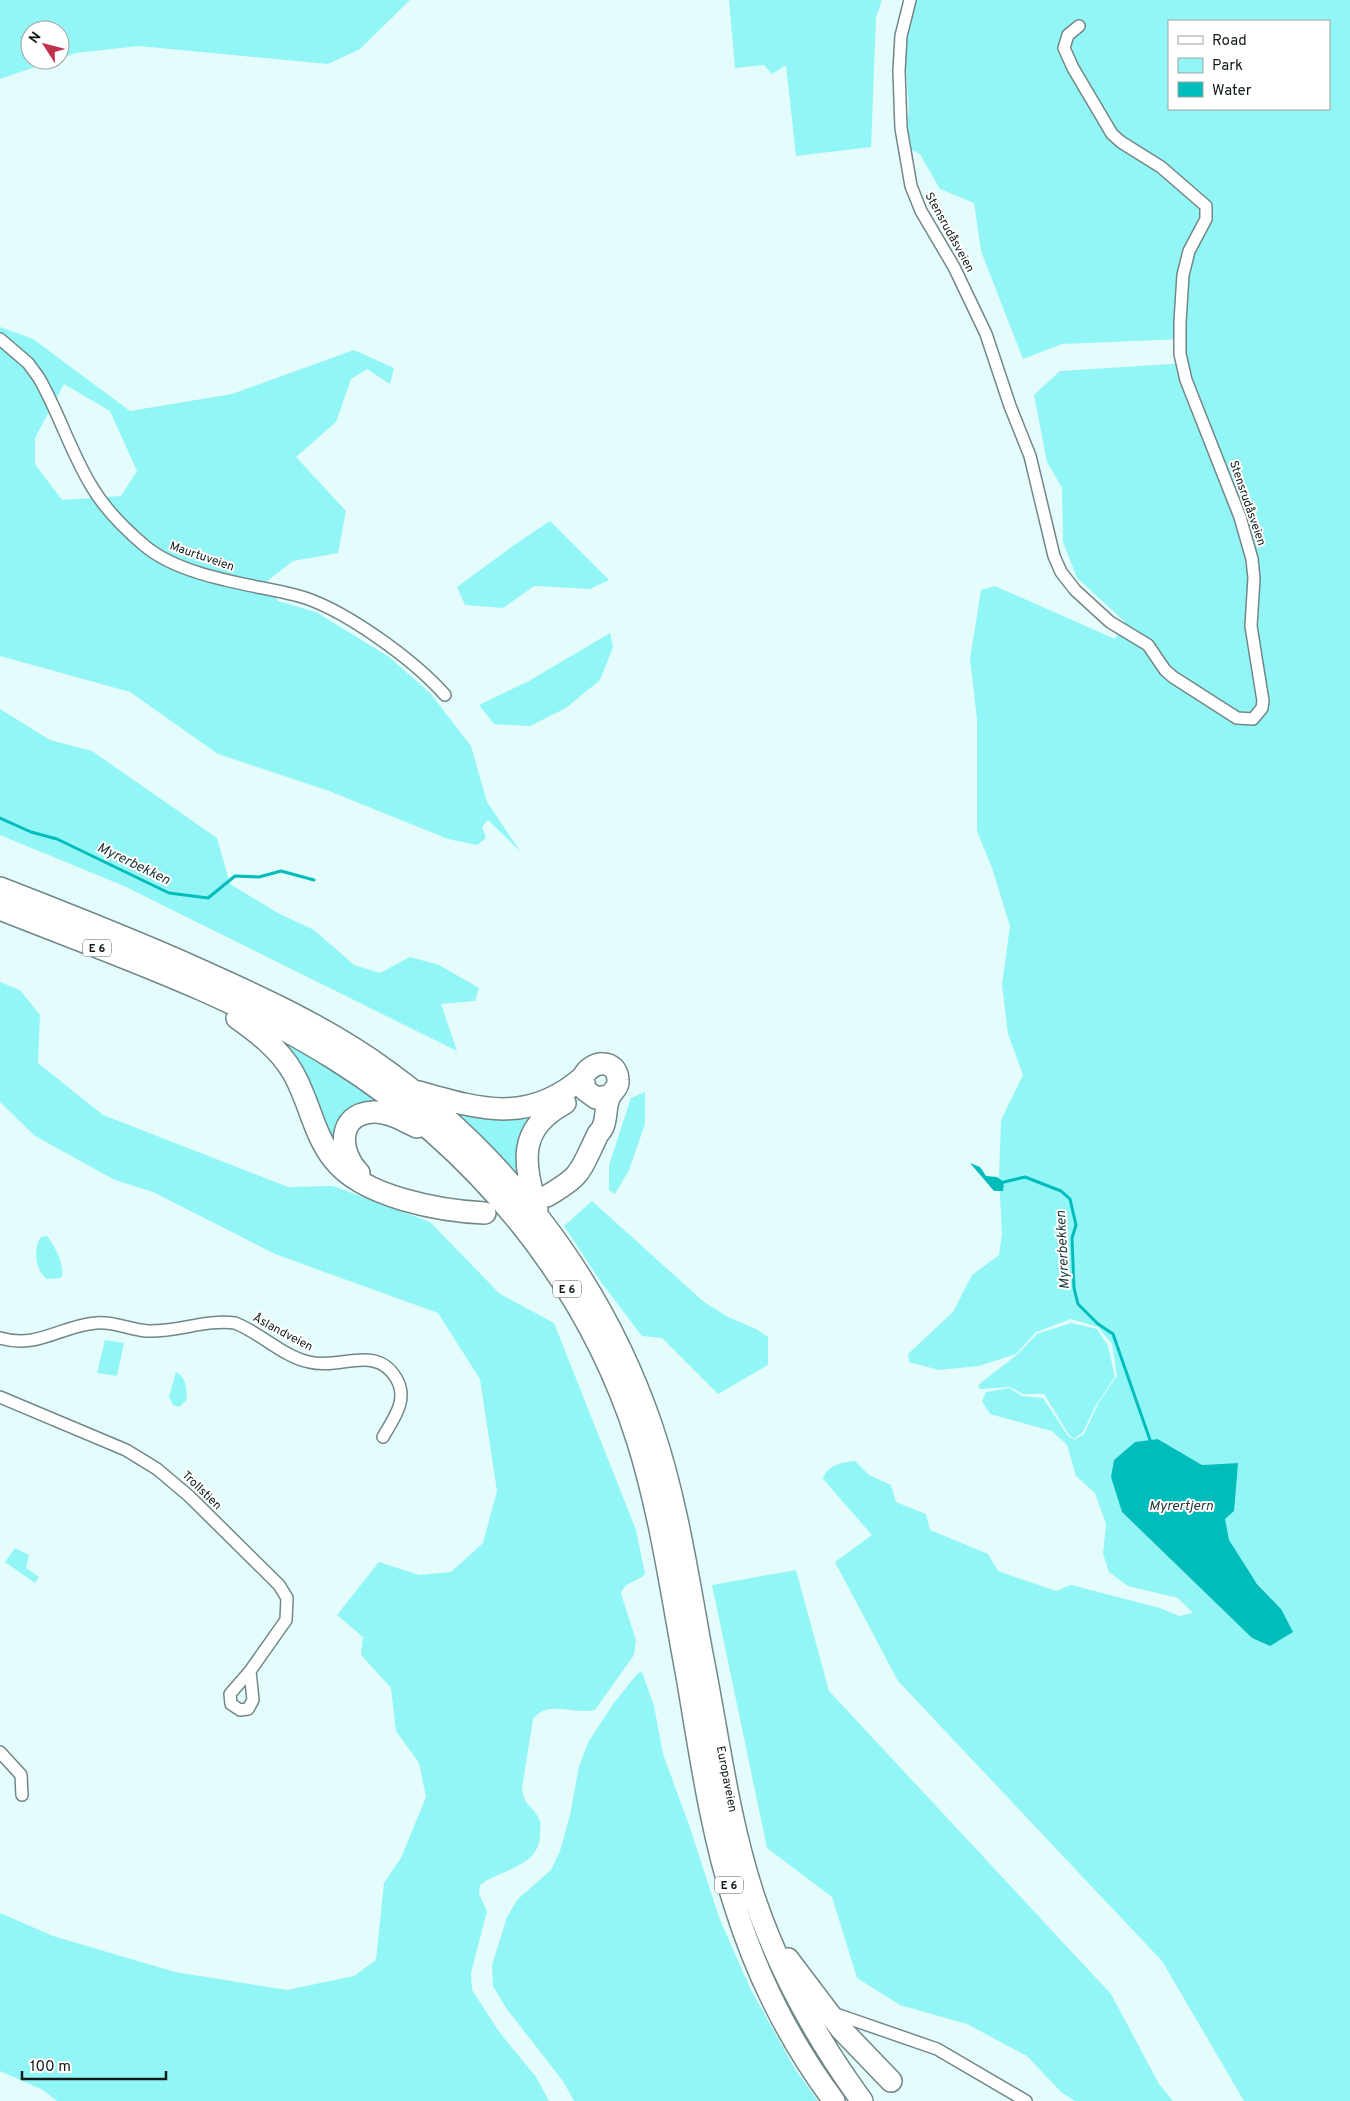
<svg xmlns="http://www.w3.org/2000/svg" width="1350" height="2101" font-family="Overpass,sans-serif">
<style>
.green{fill:#91f6f5;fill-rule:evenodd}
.water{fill:#00bdbc}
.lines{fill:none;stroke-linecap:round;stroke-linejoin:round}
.stream{stroke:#00bdbc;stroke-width:3}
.street-casing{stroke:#728787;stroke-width:14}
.highway-casing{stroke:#728787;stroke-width:24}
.street{stroke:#fff;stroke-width:11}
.highway{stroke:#fff;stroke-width:21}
.labels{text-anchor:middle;stroke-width:4;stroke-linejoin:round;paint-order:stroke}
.shield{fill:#fff;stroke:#585f5e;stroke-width:1}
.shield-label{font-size:11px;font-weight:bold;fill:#111a19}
.street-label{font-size:12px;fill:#111a19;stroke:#fff}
.water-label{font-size:14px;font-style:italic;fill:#223a3a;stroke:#fff}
</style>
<rect width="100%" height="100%" fill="#e4fcfb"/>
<path class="green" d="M0,0H410L360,49L328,64L139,46L76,53L60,59V30H30V60H56L0,79Z
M729,0H882L876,17L871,147L796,156L786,65L772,74L764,65L735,68Z
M911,0H1350V2101H1244L1162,1961L898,1681L835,1562L872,1535L823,1479C828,1464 841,1463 855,1461L869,1475L891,1485L896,1502L926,1514L930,1530L988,1554L998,1571L1056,1591L1071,1585L1160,1608L1179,1616L1193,1613L1178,1598L1128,1586L1109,1572L1103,1554L1106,1524L1095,1493L1076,1476L1067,1445L1052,1431L990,1414L982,1401L986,1392L1009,1388L1022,1396L1043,1398L1068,1436L1074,1440L1084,1434L1099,1402L1117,1376L1112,1344L1098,1327L1071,1319L1036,1332L1016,1354L979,1366L939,1370L909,1362L908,1354L953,1312L972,1275L999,1255L1002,1233L999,1177L1001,1120L1023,1075L1008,1034L1002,985L1010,926L992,868L977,831V719L970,659L981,590L995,586L1115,639L1125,622L1077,578L1063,542L1062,488L1047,462L1034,395L1060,371L1188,363L1183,339L1062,344L1023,359L981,251L974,203L940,189L920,154L904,146L909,110L904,41ZM1169,21H1329V109H1169ZM1159,1439L1202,1465L1238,1463C1234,1480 1225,1501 1225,1519C1224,1550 1261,1588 1281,1609L1270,1646L1252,1638L1122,1512L1114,1460L1135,1442Z
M0,327L33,339L130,411L232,394L354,350L394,368L390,384L367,369L351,379L336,422L296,457L346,511L338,553L293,561L267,581L278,601L316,612L389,657L430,693L471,746L487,802L520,851L488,820L482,827L486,838L477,845L448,839L329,791L218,754L130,692L0,656ZM64,384L110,411L137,471L121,496L62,500L35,464V438Z
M550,521L609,580L590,589L534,586L503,608L465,605L457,587L517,543Z
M610,633L613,647L600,680L566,708L530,726L494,724L479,705L529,681Z
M0,709L50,740L92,751L217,838L230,884L278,913L314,930L354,965L380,973L410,957L439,965L479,988L475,1001L441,1004L457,1051L124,886L0,835Z
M0,982L20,990L40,1015L38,1063L103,1115L288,1187L333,1186L430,1222L500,1294L554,1323L636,1530L645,1574C637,1583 624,1581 621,1594L636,1640L634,1655L595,1710C574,1715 548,1699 533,1719L522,1788C523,1806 535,1807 540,1821C541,1824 540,1830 540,1833C541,1867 501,1869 480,1885L479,1894L487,1911L471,1973L472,1990L500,2033L536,2077L549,2101H57L43,2090L0,2071V1913L53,1936L175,1972L287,1990L354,1976L376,1960L384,1883L401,1858L426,1797L419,1763L396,1731L391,1688L361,1655L363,1637L337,1615L379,1562L419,1575L451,1572L483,1543L497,1491L480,1379L438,1313L275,1254L153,1192L115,1180L35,1136L0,1102Z
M261,1029L326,1065L381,1102L370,1108L340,1156Z
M645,1092V1124L629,1170L615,1194L609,1190V1165L631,1098Z
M451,1109L533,1114L526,1182Z
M592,1201L704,1302L728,1317L756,1329L768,1337V1365L718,1394L662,1338L642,1336L601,1282L564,1226Z
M47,1236C53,1242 67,1269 61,1278L47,1279C36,1272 32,1248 41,1237Z
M1071,1323L1097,1329L1108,1346L1115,1377L1096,1405L1083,1432L1074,1439L1069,1435L1044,1394H1023L1010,1387L980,1389L978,1385L1018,1354L1037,1334Z
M105,1340L124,1343L117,1376L97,1373Z
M176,1372C186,1377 188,1390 186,1401L179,1407L173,1405L169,1397Z
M15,1548L29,1555L26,1568L39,1577L35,1583L5,1562Z
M796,1570L829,1691L1111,1994L1159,2084L1173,2101H1075L1061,2092L1027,2056L967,2024L900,2005L857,1978L832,1897L767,1848L712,1585Z
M642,1672L654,1706L663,1754L689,1825L720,1920L751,1990L795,2069L818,2101H574L563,2081L506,2008L493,1986L492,1965L507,1917L517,1900L551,1870L560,1851L570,1815L579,1766L589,1741L613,1704L638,1673Z"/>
<path class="water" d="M970,1163L980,1167L986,1176L997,1177L1004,1182L1003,1191H994Z
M1158,1439L1202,1465L1238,1463L1234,1511L1225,1519L1229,1540L1257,1584L1281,1609L1293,1632L1270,1646L1252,1638L1122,1512L1111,1477L1114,1460L1135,1442Z"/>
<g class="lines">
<path class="stream" d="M0,818L31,832L57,839L169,893L208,898L235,876L259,877L281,871L314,880
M1004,1182L1025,1177L1061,1191L1070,1199L1076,1225L1072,1238L1074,1288L1078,1304L1098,1324L1113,1334L1150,1440"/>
<g class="street-casing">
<path id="street" d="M910,0L901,36L899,71L901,128L911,186L921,211L954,267L986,334L1010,406L1030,456L1054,556L1061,572L1075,590L1110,622L1148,645L1165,670L1173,677L1237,718L1253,719L1262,708L1263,701L1251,626L1254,578L1252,559L1240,517L1186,380L1180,354V322L1183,275L1189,251L1206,219V206L1161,167L1121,142L1112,134L1073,68L1064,48L1068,35L1079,26
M0,339L28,363L39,378C59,413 71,453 92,487C105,509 126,530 145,546C182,577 250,584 295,595C341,606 414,660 445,695
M0,1338C38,1349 60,1326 96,1323C114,1321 130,1330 148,1331C178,1332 206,1319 235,1323C261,1333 282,1356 309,1362C340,1370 376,1344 396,1378C409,1399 394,1418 383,1437
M0,1397L126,1450L157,1469L189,1496L279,1585L287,1598L286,1620L250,1671L230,1694L231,1704L240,1710L248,1709L253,1700L250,1671
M0,1752L21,1775L22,1795
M833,2013L937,2049L1026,2101"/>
</g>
<g class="highway-casing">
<path id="highway" d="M0,888C67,914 134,940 200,970C258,996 317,1023 370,1059C501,1149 601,1277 652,1427C677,1501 688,1578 702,1654C718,1734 728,1819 754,1897C779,1971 816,2038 862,2101
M0,909C113,954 232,994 336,1060C475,1147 586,1280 637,1439C661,1515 672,1597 687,1676C700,1753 711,1832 735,1906C757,1976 790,2042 834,2101
M237,1018C258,1033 279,1049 292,1071C309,1099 313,1134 334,1160C363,1197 440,1211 485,1213
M419,1092C482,1110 529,1124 583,1077
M359,1173C339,1153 336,1114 373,1112C388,1111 404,1121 417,1127
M547,1196C583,1175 580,1171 597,1136C598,1133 602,1130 603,1127C607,1118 605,1105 610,1096C613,1090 619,1088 618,1080C617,1058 591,1060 583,1077L585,1090L596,1098L610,1096
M537,1210C524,1163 516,1130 565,1103
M788,1959L841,2029L891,2081"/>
</g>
<use href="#street" class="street"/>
<use href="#highway" class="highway"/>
</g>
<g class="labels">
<g class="shield">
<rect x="83" y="939.5" width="28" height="17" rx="4"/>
<rect x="553" y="1280.5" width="28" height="17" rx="4"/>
<rect x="715" y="1876.5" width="28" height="17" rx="4"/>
</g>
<g class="shield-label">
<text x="97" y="952">E 6</text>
<text x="567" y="1293">E 6</text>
<text x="729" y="1889">E 6</text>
</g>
<g class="street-label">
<text transform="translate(950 232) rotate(61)" y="4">Stensrudåsveien</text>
<text transform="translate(1248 503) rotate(71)" y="4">Stensrudåsveien</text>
<text transform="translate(202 556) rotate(19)" y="4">Maurtuveien</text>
<text transform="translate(283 1332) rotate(28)" y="4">Åslandveien</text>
<text transform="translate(202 1490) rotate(44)" y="4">Trollstien</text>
<text transform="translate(727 1779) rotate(79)" y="4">Europaveien</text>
</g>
<g class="water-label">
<text transform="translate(134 863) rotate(26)" y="5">Myrerbekken</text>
<text transform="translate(1062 1250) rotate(-93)" y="5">Myrerbekken</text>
<text x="1181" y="1510">Myrertjern</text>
</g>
</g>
<rect x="1168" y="20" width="162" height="90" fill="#ffffff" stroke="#a0a3a3"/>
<rect x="1178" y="36" width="25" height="8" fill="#ffffff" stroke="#a0a3a3"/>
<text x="1212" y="45" font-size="15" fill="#111a19">Road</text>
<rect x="1178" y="58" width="25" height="15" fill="#91f6f5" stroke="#a0a3a3"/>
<text x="1212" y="70" font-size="15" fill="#111a19">Park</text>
<rect x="1178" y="82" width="25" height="15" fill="#00bdbc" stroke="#a0a3a3"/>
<text x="1212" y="95" font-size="15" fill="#111a19">Water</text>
<g transform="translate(45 45) rotate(306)"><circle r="24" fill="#ffffff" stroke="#a0a3a3"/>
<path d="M0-4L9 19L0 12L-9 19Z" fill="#c1314e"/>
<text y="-8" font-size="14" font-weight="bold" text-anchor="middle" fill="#111a19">N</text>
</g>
<path d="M22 2071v8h144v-8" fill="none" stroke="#111a19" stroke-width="2.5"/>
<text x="30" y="2071" font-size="15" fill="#111a19" stroke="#ffffff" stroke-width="4" paint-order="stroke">100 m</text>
</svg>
